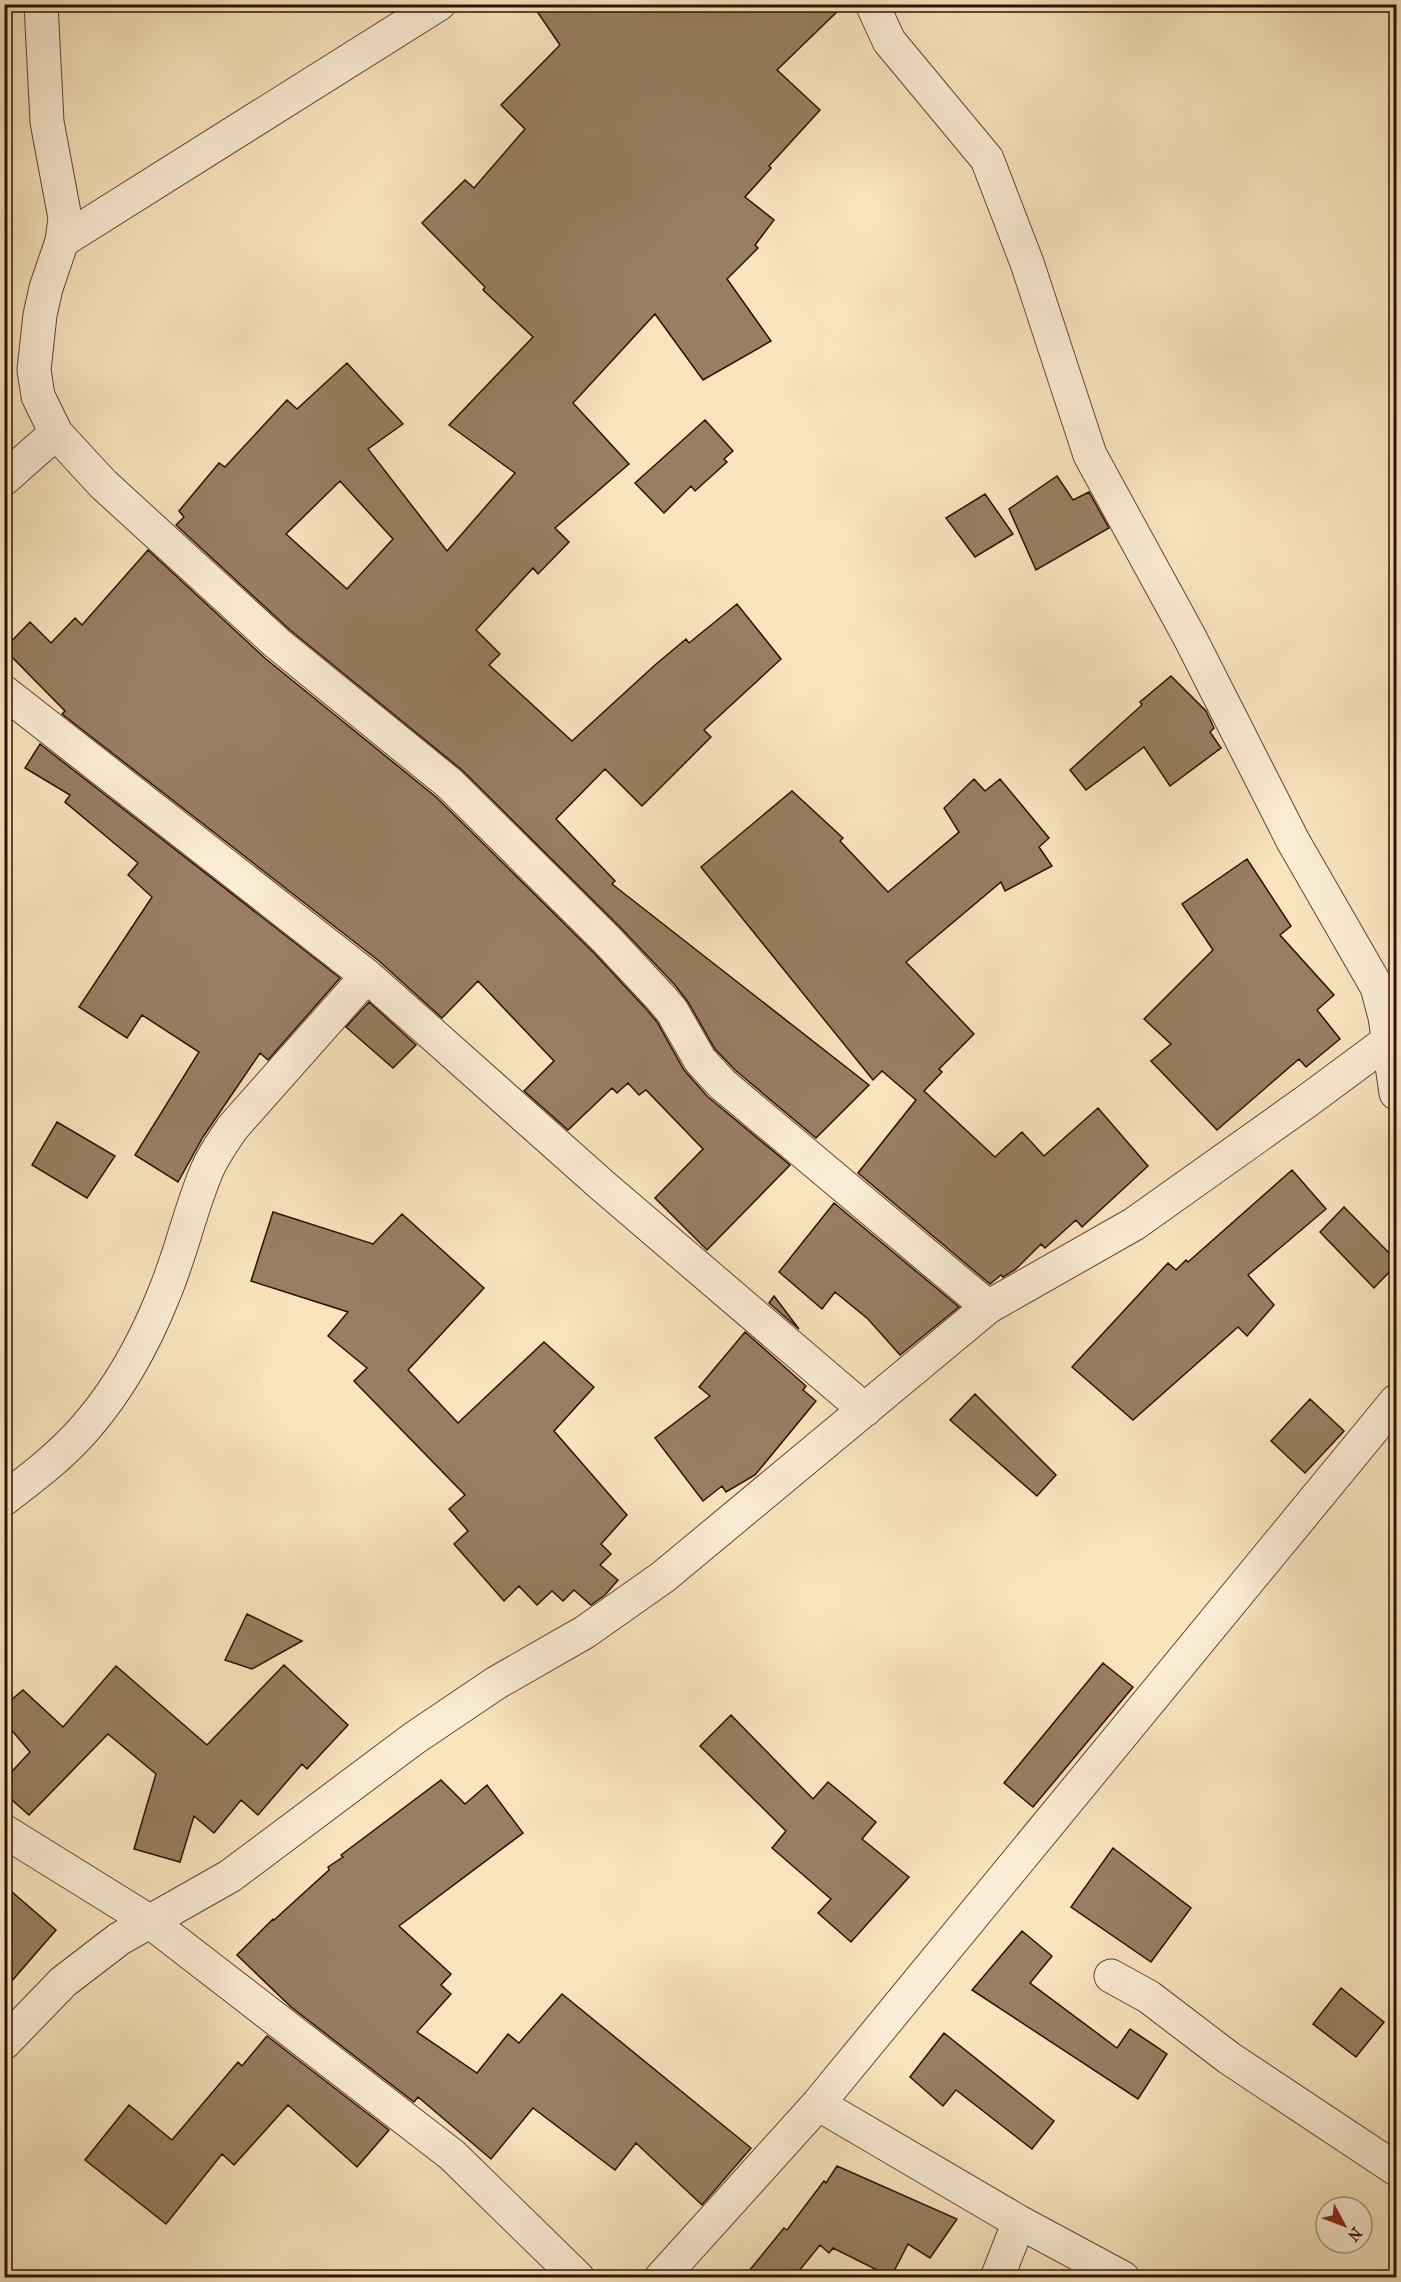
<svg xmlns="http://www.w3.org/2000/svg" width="1401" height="2282" font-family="'IM FELL French Canon',serif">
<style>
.building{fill:#997e63;stroke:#301001;stroke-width:1.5;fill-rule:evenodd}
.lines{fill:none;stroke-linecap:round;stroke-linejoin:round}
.minor-casing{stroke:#624530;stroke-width:35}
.minor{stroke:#fbedd5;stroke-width:33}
</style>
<rect width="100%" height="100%" fill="#f9e4be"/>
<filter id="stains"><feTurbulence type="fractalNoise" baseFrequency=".00333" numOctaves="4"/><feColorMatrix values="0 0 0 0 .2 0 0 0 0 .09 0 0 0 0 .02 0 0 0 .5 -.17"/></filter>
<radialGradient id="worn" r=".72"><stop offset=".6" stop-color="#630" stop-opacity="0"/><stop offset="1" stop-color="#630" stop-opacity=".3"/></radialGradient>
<path class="building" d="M532,4H845L777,70L820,110L769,166L771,168L745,197L774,220L755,245L758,248L727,279L771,341L703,380L655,314L573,403L629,464L555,528L569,542L538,574L533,568L476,630L500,654L489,665L572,741L655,665L686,639L689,643L737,604L781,659L704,730L711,737L642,806L605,769L556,819L615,881L612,884L869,1085L816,1138L735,1070L715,1049L688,1002L675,985L620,927L462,770L290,630L176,525L184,517L179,511L219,463L225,467L287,400L297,409L347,363L403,424L368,449L447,551L515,473L449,425L533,337L483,290L485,287L422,223L465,180L474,188L525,129L501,105L560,45ZM340,481L393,539L347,589L286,534Z
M705,420L733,451L724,459L727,462L695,491L691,486L664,513L635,483Z
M1057,476L1073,500L1089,492L1109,528L1036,570L1009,509Z
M985,494L1013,534L975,557L946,518Z
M148,550L266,659L436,797L594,953L647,1010L657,1022L684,1070L708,1097L790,1165L707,1250L655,1198L703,1149L646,1090L639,1095L628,1083L617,1093L612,1088L568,1130L524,1091L554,1061L478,981L442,1018L379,961L62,714L65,711L4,649L30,622L51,643L75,618L82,625Z
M1171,676L1206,711L1214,728L1210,732L1221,748L1170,786L1144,747L1086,790L1070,770L1142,705L1140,702Z
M40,744L340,978L268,1060L260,1053L203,1137L178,1182L135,1155L199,1052L142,1015L127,1038L79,1007L152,897L128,875L138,863L65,802L70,795L25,768Z
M974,779L985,791L1000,779L1049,838L1039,847L1052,866L1005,891L1001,882L906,962L974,1034L939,1069L942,1072L924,1091L995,1157L1022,1132L1044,1156L1098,1108L1148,1166L1082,1227L1076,1220L1045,1248L1041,1244L1016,1269L1003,1277L1001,1275L990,1284L858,1173L916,1100L882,1071L873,1080L701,867L792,791L843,838L840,841L888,892L959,832L944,808Z
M1247,859L1291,926L1280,935L1334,995L1317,1010L1340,1039L1306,1067L1299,1059L1217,1130L1151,1061L1171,1044L1144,1019L1213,950L1182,904Z
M369,1002L416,1045L393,1068L346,1027Z
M57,1122L115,1156L87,1198L32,1165Z
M1292,1170L1326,1209L1248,1275L1274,1305L1247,1336L1238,1327L1133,1420L1072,1367L1168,1263L1176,1270L1186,1260L1188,1262Z
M834,1203L959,1307L900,1355L868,1319L835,1292L822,1309L779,1272Z
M1344,1207L1396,1260V1265L1374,1288L1320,1232Z
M273,1212L373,1244L402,1214L484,1288L408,1370L458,1423L544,1342L594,1387L554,1431L627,1515L601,1544L611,1554L600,1565L618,1580L605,1595L591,1605L574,1590L563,1601L552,1591L537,1605L519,1586L504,1601L454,1544L468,1531L449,1509L465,1495L354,1381L367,1368L328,1336L348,1312L251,1281Z
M774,1296L799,1329L769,1303Z
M745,1332L806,1386L803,1390L816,1401L755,1475L726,1492L722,1486L703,1501L655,1438L710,1396L699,1387Z
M975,1394L1056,1475L1037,1496L950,1420Z
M1310,1399L1344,1431L1305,1473L1271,1441Z
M247,1614L302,1641L252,1669L225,1660Z
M1103,1663L1133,1687L1033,1807L1004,1783Z
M284,1665L348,1725L307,1769L302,1764L258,1815L241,1800L214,1833L194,1816L180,1862L134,1849L156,1774L108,1734L29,1815L4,1793V1780L30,1752L4,1721V1706L23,1690L63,1727L116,1666L207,1745Z
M731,1715L813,1799L828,1782L876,1822L862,1839L909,1877L851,1942L818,1913L831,1899L772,1848L786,1831L700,1746Z
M441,1780L465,1804L487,1785L523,1833L399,1926L451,1974L441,1985L451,1994L417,2032L477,2073L508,2034L519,2043L562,1994L751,2148L702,2205L636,2143L615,2170L533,2108L491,2159L418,2097L414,2102L291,2007L237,1955L273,1919L274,1920L329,1870L328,1867L343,1857L341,1855Z
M1113,1848L1191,1908L1151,1962L1071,1907Z
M4,1885L56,1930L4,1990Z
M1022,1931L1052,1956L1030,1983L1117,2048L1130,2029L1167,2054L1138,2099L972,1990Z
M1341,1988L1384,2022L1356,2057L1313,2024Z
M944,2033L1054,2121L1032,2149L956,2090L943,2106L910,2077Z
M267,2036L389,2130L357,2167L288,2105L234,2165L222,2154L166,2224L85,2160L129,2105L172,2140L238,2062L242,2066Z
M837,2166L957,2219L930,2258L908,2244L891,2277L833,2248L829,2253L820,2245L794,2277H744L784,2228L787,2230L824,2181L826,2183Z"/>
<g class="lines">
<g class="minor-casing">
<path id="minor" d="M41,4L47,122L65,218L62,241L46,288L40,315L34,370L38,396L56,433L103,484L278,644L449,783L607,940L661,998L672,1011L700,1060L722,1084L988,1307
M872,4L889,41L987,159L1027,263L1090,455L1189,636L1293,841L1377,987L1385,1017L1396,1093
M62,241L439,4
M4,479L56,433
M4,692L367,976L603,1186L865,1410
M4,1499C33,1477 62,1455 86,1427C120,1388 145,1342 164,1294C181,1254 190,1210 207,1170C214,1154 224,1140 233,1127L367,976
M4,1831L149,1921L452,2155L578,2278
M1111,1976L1149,1997L1229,2058L1396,2169
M4,2043L63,1982L119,1939L230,1876L413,1739L496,1683L585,1632L663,1577L988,1307L1134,1224L1307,1101L1388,1041
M818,2104L1019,2222L1123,2278
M661,2278L818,2104L1396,1401
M997,2278L1019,2222"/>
</g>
<use href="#minor" class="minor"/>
</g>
<rect width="1401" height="2282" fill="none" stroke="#f9e4be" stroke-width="24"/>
<rect x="6" y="6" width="1389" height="2270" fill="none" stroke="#301001" stroke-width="3"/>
<rect x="12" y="12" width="1377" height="2258" fill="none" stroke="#301001" stroke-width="1.5"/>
<g transform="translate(1344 2225) rotate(131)"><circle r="28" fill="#fbedd5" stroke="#aa9580" stroke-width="1.5"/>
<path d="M0-4.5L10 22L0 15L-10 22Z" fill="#8f2418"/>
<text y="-9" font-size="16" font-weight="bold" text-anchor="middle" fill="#301001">N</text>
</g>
<rect width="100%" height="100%" filter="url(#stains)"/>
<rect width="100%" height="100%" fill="url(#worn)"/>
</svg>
